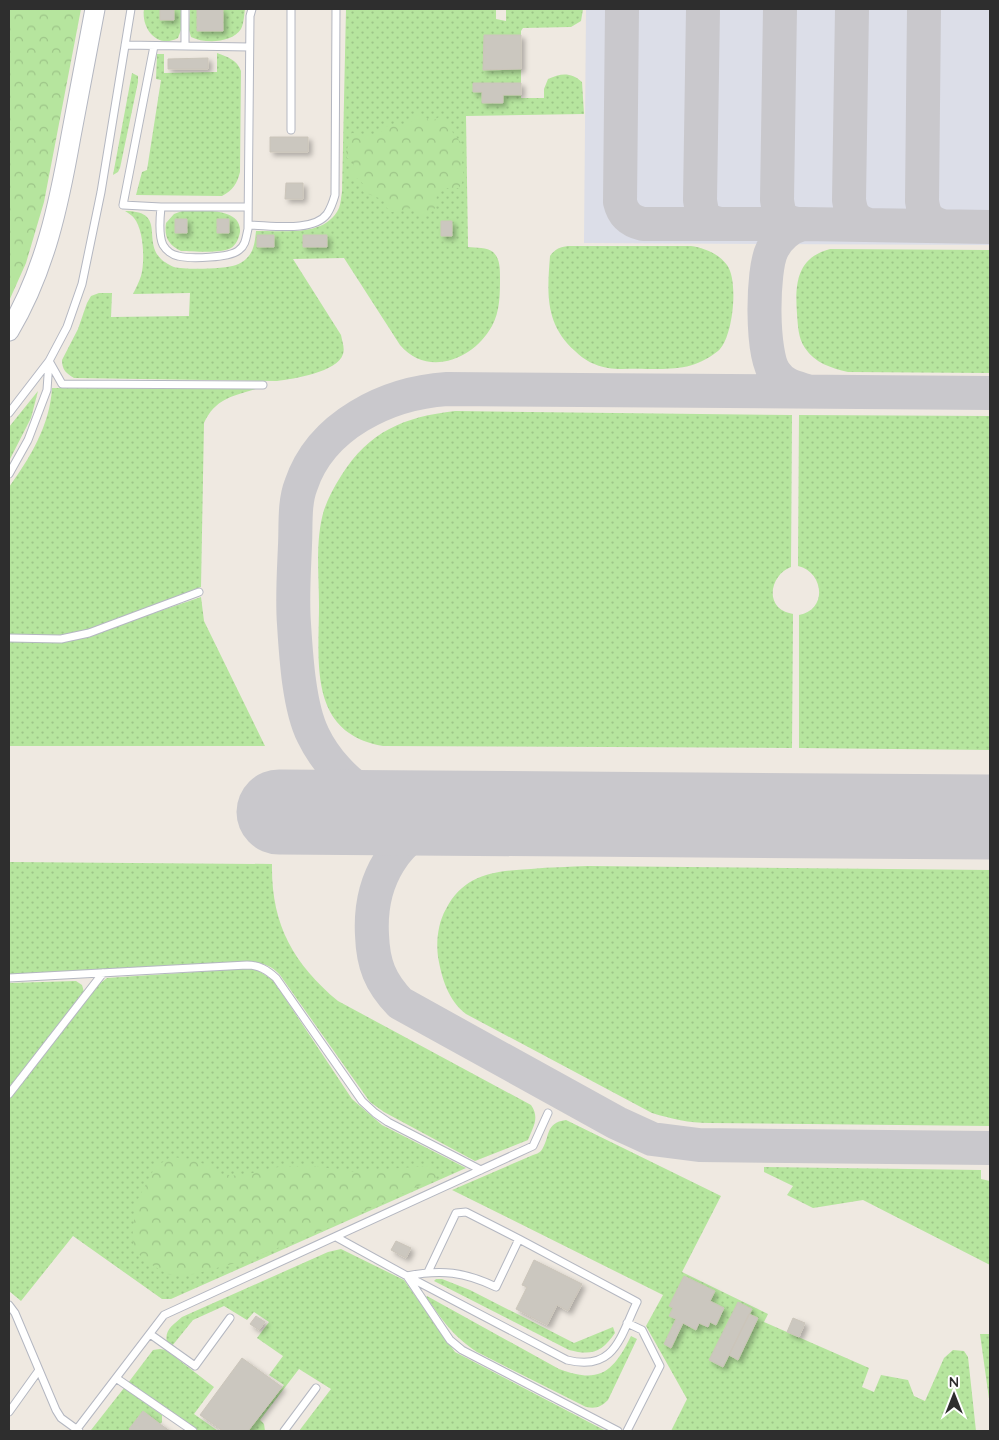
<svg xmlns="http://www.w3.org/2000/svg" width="999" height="1440" font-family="Quicksand,sans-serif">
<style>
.airport{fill:#dcdee8}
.grass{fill:url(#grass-dots)}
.forest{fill:url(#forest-crowns)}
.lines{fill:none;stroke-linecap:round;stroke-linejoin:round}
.taxiway{stroke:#c9c8cc;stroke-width:34}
.runway{stroke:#c9c8cc;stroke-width:85}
.building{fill:#cbc7bf;stroke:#cbc5ba;filter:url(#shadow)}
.lane-casing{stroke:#b4b7c1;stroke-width:9}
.secondary-casing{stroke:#b4b7c1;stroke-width:21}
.lane{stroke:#fff;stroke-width:7}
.secondary{stroke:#fff;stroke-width:19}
</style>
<defs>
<pattern id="grass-dots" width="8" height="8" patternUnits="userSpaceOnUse" patternTransform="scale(1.25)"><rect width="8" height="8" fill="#b6e59e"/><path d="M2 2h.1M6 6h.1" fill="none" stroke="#9dc588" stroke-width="1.8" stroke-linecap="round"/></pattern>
<pattern id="forest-crowns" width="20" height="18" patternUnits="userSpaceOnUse" patternTransform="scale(1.25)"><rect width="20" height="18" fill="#b6e59e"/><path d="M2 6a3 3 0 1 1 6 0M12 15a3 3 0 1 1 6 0" fill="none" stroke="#9dc588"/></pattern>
<filter id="shadow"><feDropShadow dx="3.5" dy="3.5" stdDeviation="2.5" flood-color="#0004"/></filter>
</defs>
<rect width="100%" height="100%" fill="#efe9e1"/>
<path class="airport" d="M586,9H990V245L584,243Z"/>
<path class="grass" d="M144,9H181V30L178,38C158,49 141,29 144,9Z
M190,9H245C244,15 244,23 241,29C232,43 205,44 191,37L189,30Z
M346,9H496V19L506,21V9H583L581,21L571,27L523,28L521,31V98H544V89L548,79C561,73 571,72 582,82L584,114L466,116L468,247C476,248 487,247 493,252C500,258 500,269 500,277C500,294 500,311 492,326C474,359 428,378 400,345L344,258L293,259L341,335C342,341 345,348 343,354C338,372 293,379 277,381L74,378C66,373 62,370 62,360L78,329L87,303L91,296L99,293H112L111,317L189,316L190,293L133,294C136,288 139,282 141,276C145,262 144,230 134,218C132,215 128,213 125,211C167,211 142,240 161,259C164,262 171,266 174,267C184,270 227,269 236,265C239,264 244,261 246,259C254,252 255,241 256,231C283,230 325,238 339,208C341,203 341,197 342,192Z
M217,53C228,57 237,60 241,71L240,172C237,184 233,190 222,196L136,195L142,172L147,170L161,80L156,79L157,54H164V73L217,72Z
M132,73L138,76V82L120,168L118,172L113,175Z
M182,211C197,211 242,206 240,232C239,238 236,245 231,248C221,254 193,251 181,251C168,245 164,236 166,223L174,214Z
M568,246H691C704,248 718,253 727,265C739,281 733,339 718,351C694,370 674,369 646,369C633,368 620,370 608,368C595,366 584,360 575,351C545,324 547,294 550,256C555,249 560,247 568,246Z
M830,249L990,250V373L848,372C831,368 815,363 805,348C798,338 798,326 797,314C795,285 796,258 830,249Z
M52,388L256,389C232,396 215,399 204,423L201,587L148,607L151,614L201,597L204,621L265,746H9V487C30,458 50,425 52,388Z
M38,391L31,418L9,461V427Z
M455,411L792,415L791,567C776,572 766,594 778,607C782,611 788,613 793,614L792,748L383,746C308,733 319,663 319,605C319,574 315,540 324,510C328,498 334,487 341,476C369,431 404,417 455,411Z
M799,415L990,416V750L799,748V615C828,610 824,572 798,566Z
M9,862L272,864C271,924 293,963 338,1001L531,1105C540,1118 533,1127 528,1140L475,1161L384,1112L370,1102L280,975C271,965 263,963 249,962L9,975Z
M588,866L990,870V1126L709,1123C689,1123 672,1119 652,1113L466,1014C448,1000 442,979 438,957C436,941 438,923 446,909C464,874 495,871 531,869C550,867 569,867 588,866Z
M254,968L273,980L352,1099L382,1125L466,1168L171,1299H162L73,1236L21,1301L9,1291V1099L83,1002L98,985L107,978Z
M76,981L82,985L84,992L82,999L9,1089V983Z
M566,1120L721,1196L682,1272L768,1314L764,1322L869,1368L862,1387L874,1392L881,1375L908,1380L914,1396L925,1401L944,1358L953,1350L964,1351L968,1357L976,1431H671L687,1399L646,1326L663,1295L452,1190L533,1155C536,1154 539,1153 541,1151C551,1137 544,1123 566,1120Z
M764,1167L981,1170V1179L990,1181V1265L863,1200L813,1208L787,1195L793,1186L764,1172Z
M341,1249L404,1280L455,1352L606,1431H299L331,1389L299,1369L260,1420L264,1424L265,1431H248L284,1385L269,1375L283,1356L257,1338L269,1322L254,1312L247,1320L224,1306L193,1320L172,1346L167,1343C164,1330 173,1325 182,1317L328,1252Z
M436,1279H442L470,1290L574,1343L613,1327L615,1333C602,1352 592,1356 569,1350L434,1281Z
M427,1296L559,1369C599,1384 613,1373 631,1336L637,1339L608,1400C601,1407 596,1409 586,1407L477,1352C453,1336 443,1321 426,1297Z
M980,1334H990V1406Z
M160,1349L166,1350L214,1387L194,1414L218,1431H199L128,1383L153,1350Z
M124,1388L162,1415V1422L160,1424L143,1411L129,1429L131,1431H93L91,1430Z"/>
<path class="forest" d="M9,9H81L44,202L26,263L9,301Z
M424,115L428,120H434L439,117L447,119L453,133L462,144C464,149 462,154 462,160C462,171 466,178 459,188H447L437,194L435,208L430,214L419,215L414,208C404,208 402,212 391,212L386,207L384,200L363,192V184L359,179L353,178L350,172L353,166V161L347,158L346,152C349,146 348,139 352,133L375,135L381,132L385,127L394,124L408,126L415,116Z
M171,1157L191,1159L209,1166L220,1174L239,1176L283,1166H316L349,1172L429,1166L436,1171V1178L326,1229L283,1246L243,1261L194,1274L181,1276L167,1274L152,1265L136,1252L132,1239L136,1203L155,1167Z"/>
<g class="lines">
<path class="taxiway" d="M622,9L620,202C623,215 630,221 643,224H803
M703,9L700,200C702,215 704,221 720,224
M780,9L777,200C779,215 781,221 797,224
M852,9L849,200C851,214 854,220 869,225
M924,9L922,201C924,215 927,221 942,226
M807,391C794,387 783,385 775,373C761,355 762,270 772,250C778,237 790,227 803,224L990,227
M414,813C399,808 383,803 369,795C346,784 324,758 313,735C299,707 296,656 294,624C292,598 294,571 295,545C296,525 294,503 301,485C321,425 387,393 447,389L990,393
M471,814C464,815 456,816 449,818C395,833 369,881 372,935C373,964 380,982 400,1003L617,1123L652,1139L699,1145L990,1148"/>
<path class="runway" d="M279,812L990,817"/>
</g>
<path class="building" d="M160,9H174V20H160Z
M197,9H223V31H197Z
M484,35H521V69L483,70Z
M208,58V69H168V59Z
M473,83H521V95H503V103H482V92H473Z
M270,137H308V152H270Z
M286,183H303V199H285Z
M175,219H187V233H175Z
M217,219H229V233H217Z
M441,221H452V236H441Z
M257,235H274V247H257Z
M303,235H327V247H303Z
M396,1241L411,1248L406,1258L391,1250Z
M534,1260L582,1284L568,1311L557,1305L547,1325L516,1309L527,1287L522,1285Z
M684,1276L715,1291L710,1301L724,1308L716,1325L710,1322L708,1327L699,1323L696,1330L683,1323L671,1348L664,1344L676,1319L669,1316L673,1308L669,1306Z
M738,1302L752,1309L723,1367L709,1360Z
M749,1314L758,1318L738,1360L729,1355Z
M256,1316L265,1322L259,1330L250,1324Z
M793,1318L805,1323L799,1337L787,1332Z
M242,1358L282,1387L248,1431H223L200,1415Z
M143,1411L160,1424L170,1431H131L129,1429Z"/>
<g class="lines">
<g class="lane-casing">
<path id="lane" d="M125,45L249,47
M154,46L123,205L161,207
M185,46V9
M291,130V9
M248,207H161C160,217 158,235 163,245C166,250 172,255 178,256C190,259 230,258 239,250C246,245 246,237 248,229L250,16L252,9
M248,225C269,225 313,233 327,214C331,208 333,202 335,195L336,9
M9,413L49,361L67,327L82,284L101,192L131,9
M9,474L28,440L47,390L49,361L62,384L263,385
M9,638L61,639L89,633L199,592
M9,978L247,965C259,965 267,970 276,978L362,1101L375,1113L388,1122L481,1170
M9,1094L103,973
M336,1237L407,1276L567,1360C615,1372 620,1337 637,1302L519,1239L496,1287C465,1272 441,1269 407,1276L450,1340L462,1350L618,1431
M428,1272L456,1213L466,1212L519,1239
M9,1305L15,1313L56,1410L61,1418L79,1431
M627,1323L642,1330L660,1366L627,1431
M150,1334L195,1366L230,1318
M116,1378L193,1431
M9,1412L39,1370
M77,1429L164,1315L533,1146L548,1113
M284,1431L316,1388"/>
</g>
<g class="secondary-casing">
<path id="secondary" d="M9,331C45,271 59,204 71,136C79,94 87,51 95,9"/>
</g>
<use href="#lane" class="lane"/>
<use href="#secondary" class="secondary"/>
</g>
<rect width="999" height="1440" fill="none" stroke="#2e2e2e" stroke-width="20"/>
<g transform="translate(954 1395)" stroke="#ffffff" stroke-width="4" paint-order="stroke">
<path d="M0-4L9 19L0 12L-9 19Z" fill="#2e2e2e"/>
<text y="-8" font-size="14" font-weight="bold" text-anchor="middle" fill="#2e2e2e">N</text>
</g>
</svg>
